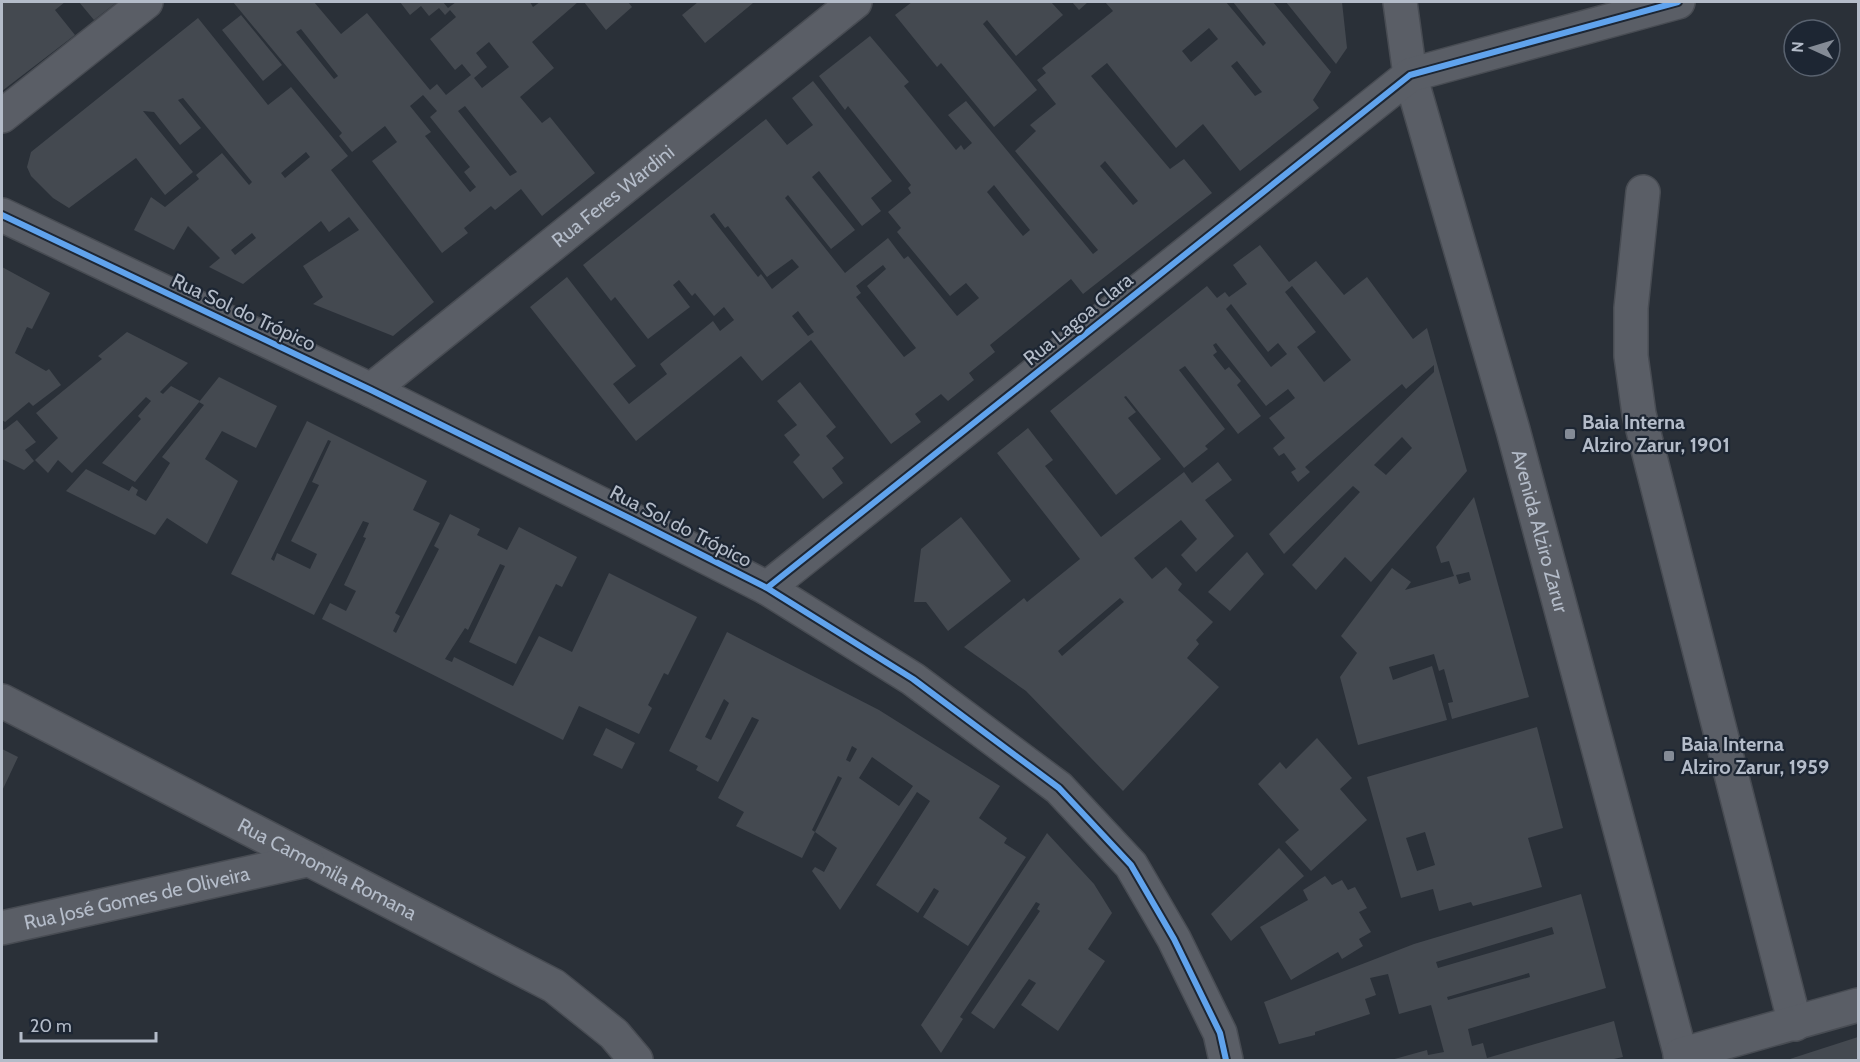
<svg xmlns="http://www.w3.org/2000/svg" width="1860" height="1062" font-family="Cabin,sans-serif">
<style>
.building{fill:#444950;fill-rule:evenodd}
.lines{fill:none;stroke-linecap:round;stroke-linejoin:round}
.minor-casing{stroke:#484c53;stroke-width:36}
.minor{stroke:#5a5e66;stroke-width:33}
.cycleway-casing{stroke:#1d2633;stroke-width:10}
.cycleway{stroke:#60a3ed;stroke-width:6}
.poi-dot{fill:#848b96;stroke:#1d2633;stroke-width:2}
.labels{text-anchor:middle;stroke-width:4.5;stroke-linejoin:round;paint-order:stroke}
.street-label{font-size:20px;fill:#b4bcc9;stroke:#1d2633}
.poi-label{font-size:20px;font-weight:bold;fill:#b4bcc9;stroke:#1d2633;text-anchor:start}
</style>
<rect width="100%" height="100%" fill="#2a3038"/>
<path class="building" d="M2,2H65L55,10L75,35L2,91Z
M79,2H117L94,20Z
M233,2H314L341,34L367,13L430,90L437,84L446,95L471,75L462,64L455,70L430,39L456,17L450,10L445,15L439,8L429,16L421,6L410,15L400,2H443L448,8L456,2H530L533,7L540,2H578L532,42L554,68L520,97L542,123L550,117L595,173L542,216L521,189L495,210L491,206L464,228L468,233L442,253L372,161L397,142L385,126L352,152L339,136L342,133ZM301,29L338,76L334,79L296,32ZM489,42L509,67L482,88L474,78L487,67L476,53ZM423,95L437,111L430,117L470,167L464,172L476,187L470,192L425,136L431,132L410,106ZM465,106L517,172L510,176L458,111Z
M584,2H628L632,7L606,30Z
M698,2H751L753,3L705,43L682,15Z
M912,2H1051L1063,15L1016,56L987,20L983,24L1037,90L994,127L941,63L937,67L895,15Z
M1072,2H1088L1079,10Z
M1105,2H1226L1263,46L1266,43L1233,2H1273L1331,72L1313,100L1319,108L1240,171L1203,124L1176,148L1107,63L1091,76L1170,169L1184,159L1212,193L1083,294L1071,279L990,345L995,352L969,373L974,380L948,401L941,394L915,414L921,422L891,444L811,340L762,381L741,356L636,441L530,307L567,277L636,366L613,384L629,404L667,374L660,364L713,321L720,331L734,320L724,307L714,316L695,293L692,296L679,280L673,285L690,307L648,339L615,297L611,301L583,265L766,119L787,145L813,125L792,98L813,81L892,181L871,198L881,211L862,226L819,171L812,177L855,230L831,249L788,195L785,198L845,273L888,238L904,259L908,256L957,316L979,298L966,283L950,296L897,232L901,228L888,212L911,193L908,188L911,185L848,106L845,110L819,76L870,36L909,82L904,86L956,150L961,145L964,150L972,143L948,115L966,101L1093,254L1098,250L1015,151L1036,131L1030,125L1056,104L1037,80L1046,73L1042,68L1113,11ZM1209,28L1218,39L1191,62L1182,51ZM1237,61L1262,92L1255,96L1231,66ZM1105,161L1138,201L1133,205L1100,166ZM994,185L1030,230L1023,236L987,192ZM714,213L725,228L728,226L767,277L792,259L799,267L772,289L761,274L758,277L710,216ZM883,265L886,269L867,286L916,348L904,357L856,297L861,293L856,286ZM798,311L814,332L808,336L792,316Z
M1286,2H1342L1347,48L1336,64Z
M241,15L282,65L263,81L222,30Z
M198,18L268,105L291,87L348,156L331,170L434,302L393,336L313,304L323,297L303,266L359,230L349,217L329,232L321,221L243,284L209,267L220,258L188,226L174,250L134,230L151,197L165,207L199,179L196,175L222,153L249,185L252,182L183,98L178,100L201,128L180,145L154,112L143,111L193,172L165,195L136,158L69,208L53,198L31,176L27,167L31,152ZM306,152L310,157L285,178L281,173ZM252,233L256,238L235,255L231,250Z
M1260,245L1289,282L1316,261L1344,295L1367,277L1413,339L1427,328L1467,471L1371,582L1345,557L1316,590L1292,565L1360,492L1353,486L1284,554L1269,534L1434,372V365L1406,389L1402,384L1305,467L1310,472L1298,482L1291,472L1296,469L1284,453L1279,456L1273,448L1285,438L1269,418L1295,398L1288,389L1266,406L1216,343L1213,345L1217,352L1213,355L1225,370L1229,367L1241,381L1237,385L1261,416L1238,434L1185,366L1179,370L1225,429L1205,446L1208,449L1184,468L1126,396L1124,397L1136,412L1128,418L1161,459L1116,495L1050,411L1207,286L1217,298L1225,292L1229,297L1247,284L1233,265ZM1292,286L1351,360L1324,382L1297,347L1316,332L1285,292ZM1231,304L1268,352L1278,343L1287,354L1271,367L1226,309ZM1402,437L1412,448L1386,475L1374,465Z
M2,267L50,293L32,329L27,327L15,353L46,371L49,369L61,385L33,406L29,402L5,422L2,420Z
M127,332L188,363L160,392L163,394L171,386L200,401L135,482L102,463L141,419L138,416L151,401L146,397L72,473L58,460L48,473L35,460L58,438L36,413L102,359L98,356Z
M219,377L277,406L256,448L222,431L205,459L238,481L207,544L167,518L155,535L66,491L86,469L129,491L132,486L138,490L136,495L146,501L170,463L162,457L204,405L199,402Z
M800,382L836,427L826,436L844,458L832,468L843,483L823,499L793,462L800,455L784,435L797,425L777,401Z
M17,420L36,442L25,450L34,461L24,470L2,459V429L4,430Z
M307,421L427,481L413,510L440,523L395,613L400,616L393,631L396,633L439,549L434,546L450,514L480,529L477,535L507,550L519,527L577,557L562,587L556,584L516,664L469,642L505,566L500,564L468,630L465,628L445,659L452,662L454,657L513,686L539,636L572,652L609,573L697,617L668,675L664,673L648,705L652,708L639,734L579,706L563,740L322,619L330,603L346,611L356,591L344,585L366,538L363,537L369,523L363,521L314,615L231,574ZM328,440L331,441L312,482L319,485L291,541L317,554L310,569L277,553L274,561L271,559Z
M1028,428L1053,460L1045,466L1101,537L1184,472L1192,483L1218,462L1232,480L1205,500L1234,536L1196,572L1181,555L1197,539L1181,520L1134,558L1152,579L1166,567L1182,584L1178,590L1213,622L1196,640L1199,644L1187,658L1219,687L1123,791L1026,691L964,647L1024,598L1027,602L1080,559L997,453ZM1120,598L1124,602L1062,656L1058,651Z
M1474,497L1529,697L1452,719L1448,703L1453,702L1444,669L1439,671L1434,654L1389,667L1393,680L1432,666L1447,720L1358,745L1340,677L1357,653L1341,636L1392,568L1411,582L1405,590L1454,576L1449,561L1441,563L1436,547ZM1469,572L1471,580L1459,584L1456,575Z
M961,517L1011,581L948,631L926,602H914L921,549Z
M1247,552L1264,574L1230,611L1208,592Z
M727,632L879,710L1000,786L979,818L1007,838L1004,843L1026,857L968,946L923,917L939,891L934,888L918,913L876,885L930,801L917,792L840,910L812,871L815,867L824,872L837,848L815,832L842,778L838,776L812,830L815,832L802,858L736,826L744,812L718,798L759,720L752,717L718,782L696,770L698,766L669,751ZM724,699L729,703L711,740L705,737ZM852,746L857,749L850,762L846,760ZM872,757L913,786L899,806L859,778Z
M1537,727L1563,828L1528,838L1542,887L1473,906L1471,902L1439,911L1433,889L1401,898L1367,777ZM1425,832L1435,865L1417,871L1406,838Z
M606,728L635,743L622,769L593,755Z
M1317,738L1352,778L1340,789L1367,820L1311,871L1285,842L1299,830L1258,784L1280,762L1286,769Z
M2,749L18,757L2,791Z
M1047,833L1094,884L1112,913L1088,949L1105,961L1058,1031L1021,1005L1036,983L1029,979L994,1029L971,1013L1040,911L1037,909L1040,904L1036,902L960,1017L963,1019L941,1053L921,1025Z
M1279,848L1304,876L1231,941L1211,914Z
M1325,876L1332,885L1342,880L1348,890L1355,887L1367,908L1359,912L1371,932L1359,939L1363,946L1342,959L1338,952L1291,980L1260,927L1308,900L1303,890Z
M1581,894L1606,988L1468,1029L1472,1046L1483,1043L1487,1058L1614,1021L1623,1057L1609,1060H1391L1427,1050L1428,1055L1444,1052L1431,1005L1399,1014L1388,974L1370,978L1376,995L1365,999L1370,1014L1315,1032V1035L1279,1044L1264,1002L1414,944ZM1552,927L1554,934L1438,968L1436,962ZM1529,973L1530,977L1448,1000L1447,997Z
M1858,1037V1060H1787L1796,1057Z"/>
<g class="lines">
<g class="minor-casing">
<g id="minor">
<path id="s1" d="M1400,2L1410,75L1513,430L1682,1060"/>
<path d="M2,116L146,2"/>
<path d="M1643,192L1631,308V356L1639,414L1795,1024"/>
<path d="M2,215L371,390L633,520L767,588L913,679L1059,788L1131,865L1174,939L1220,1033L1226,1060"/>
<path id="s2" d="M371,390L855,2"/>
<path d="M767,588L1410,75L1678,2"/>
<path id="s3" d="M2,701L554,986L614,1034L636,1060"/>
<path id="s4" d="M2,928L307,860"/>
<path d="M1680,1055L1858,1005"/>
</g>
</g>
<use href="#minor" class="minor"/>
<g class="cycleway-casing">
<path id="cycleway" d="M2,215L371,390L633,520L767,588L913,679L1059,788L1131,865L1174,939L1220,1033L1226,1060
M767,588L1410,75L1678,2"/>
</g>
<use href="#cycleway" class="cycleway"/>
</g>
<g class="poi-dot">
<rect x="1564" y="428" width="12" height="12" rx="3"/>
<rect x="1663" y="750" width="12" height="12" rx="3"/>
</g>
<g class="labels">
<g class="street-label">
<text dy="7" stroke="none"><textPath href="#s2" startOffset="310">Rua Feres Wardini</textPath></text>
<text transform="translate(244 312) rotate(25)" y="7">Rua Sol do Trópico</text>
<text transform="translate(1078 319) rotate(-39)" y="7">Rua Lagoa Clara</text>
<text transform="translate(681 526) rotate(27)" y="7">Rua Sol do Trópico</text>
<text dy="7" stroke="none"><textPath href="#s1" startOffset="548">Avenida Alziro Zarur</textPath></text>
<text dy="7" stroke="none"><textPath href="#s3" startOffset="366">Rua Camomila Romana</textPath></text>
<text dy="7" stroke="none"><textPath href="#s4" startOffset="138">Rua José Gomes de Oliveira</textPath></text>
</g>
<g class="poi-label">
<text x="1582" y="429">Baia Interna<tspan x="1582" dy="23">Alziro Zarur, 1901</tspan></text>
<text x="1681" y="751">Baia Interna<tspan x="1681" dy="23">Alziro Zarur, 1959</tspan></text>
</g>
</g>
<rect width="1860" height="1062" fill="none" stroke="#b4bcc9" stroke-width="6"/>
<g transform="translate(1812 48) rotate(274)"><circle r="28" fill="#1d2633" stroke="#59626f" stroke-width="1.5"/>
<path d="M0-4.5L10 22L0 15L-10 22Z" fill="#848b96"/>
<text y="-9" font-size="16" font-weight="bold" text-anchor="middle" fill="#b4bcc9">N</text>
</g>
<path d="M21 1032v9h135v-9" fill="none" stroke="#b4bcc9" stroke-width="3"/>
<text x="30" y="1032" font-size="18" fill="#b4bcc9" stroke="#1d2633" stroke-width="4.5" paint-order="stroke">20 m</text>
</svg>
